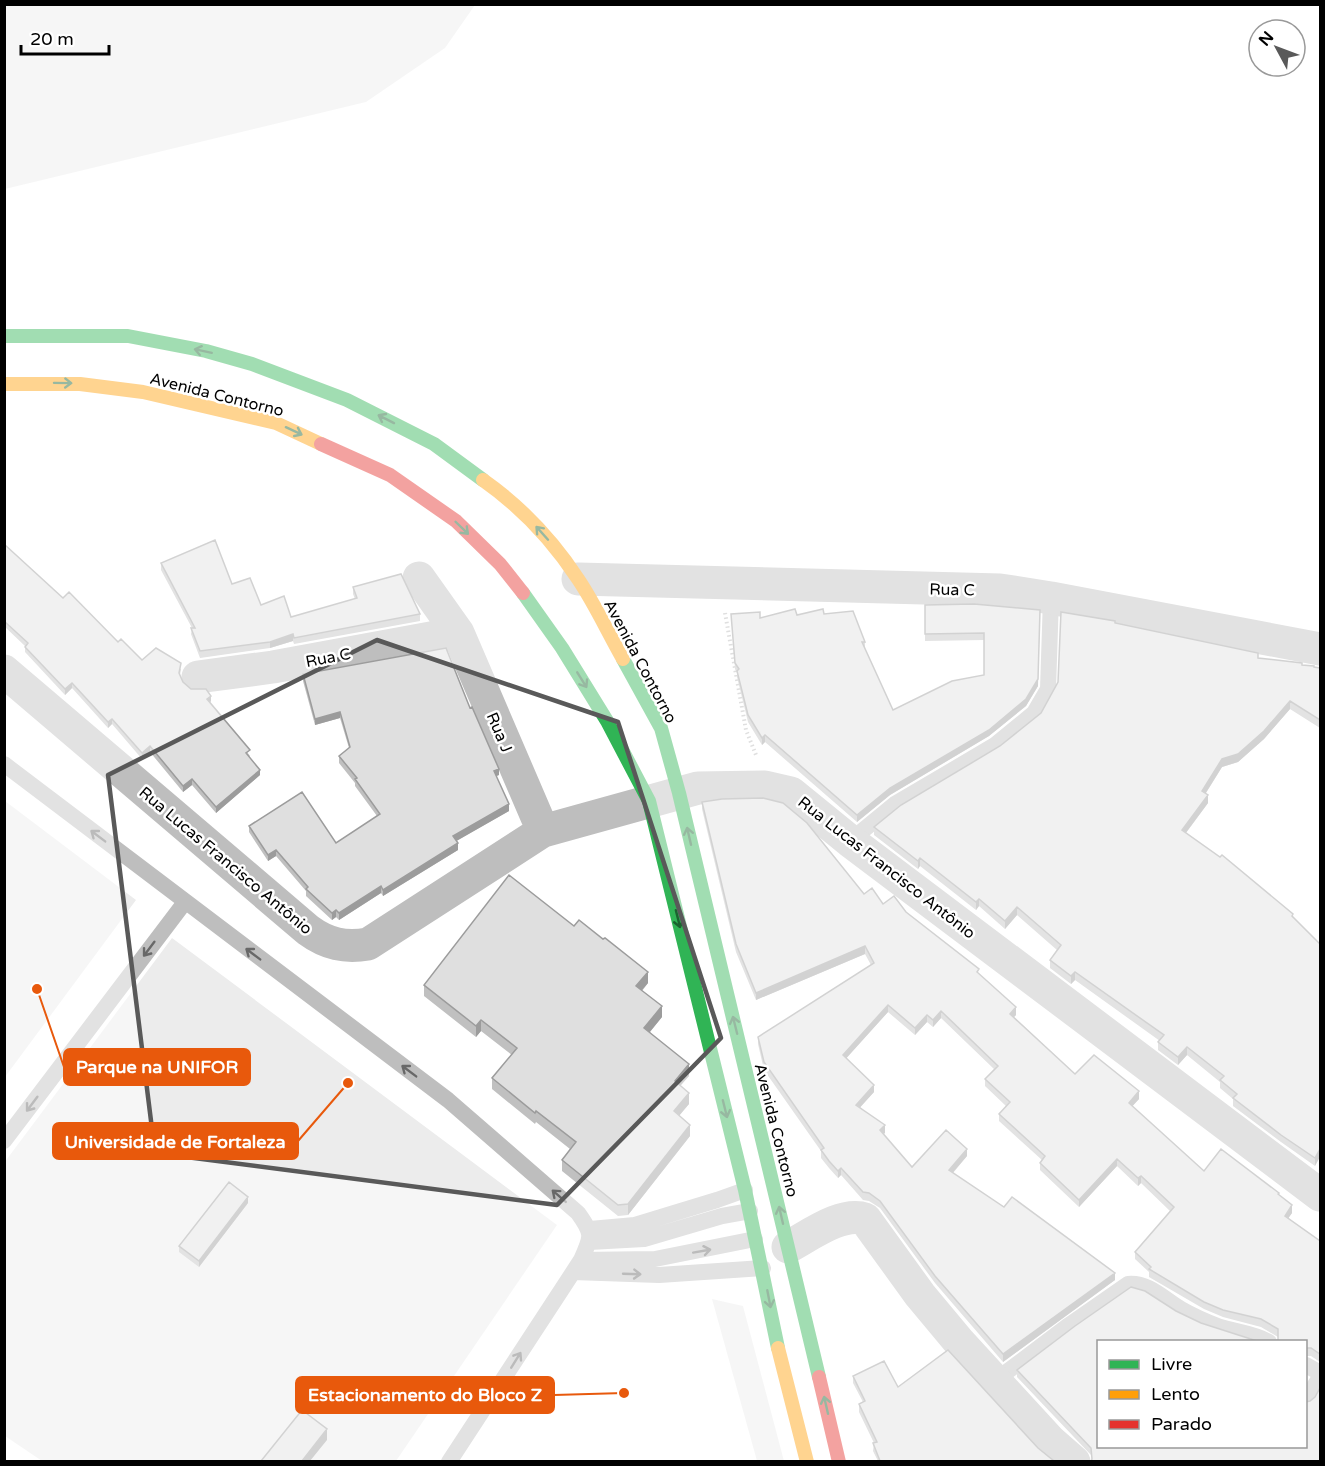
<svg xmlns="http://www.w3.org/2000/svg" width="1325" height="1466" font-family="'Varela Round',sans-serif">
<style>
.green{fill:#ececec}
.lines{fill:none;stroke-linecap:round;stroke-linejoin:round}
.path{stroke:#b9b9b9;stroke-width:4;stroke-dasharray:1.5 3;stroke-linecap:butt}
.lane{stroke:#bebebe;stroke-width:16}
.street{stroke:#bebebe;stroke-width:33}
.fast{stroke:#30b455;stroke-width:14}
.slow{stroke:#ff9f0a;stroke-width:14}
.jam{stroke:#e5322d;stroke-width:14}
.wall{fill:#c0c0c0}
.shaded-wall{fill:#9c9c9c}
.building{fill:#dfdfdf;stroke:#9c9c9c;stroke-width:1.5}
.oneway{stroke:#1a632f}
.oneway2{stroke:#686868}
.marked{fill:none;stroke:#595959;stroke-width:4.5;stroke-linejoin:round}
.labels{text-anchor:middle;stroke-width:5;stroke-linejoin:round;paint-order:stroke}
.street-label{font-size:16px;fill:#000;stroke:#fff}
.leader{fill:none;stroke:#e8590c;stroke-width:2}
.callout-dot{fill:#e8590c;stroke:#fff;stroke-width:2}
.callout{fill:#e8590c;stroke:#e8590c;stroke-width:2}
.callout-label{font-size:18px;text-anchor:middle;font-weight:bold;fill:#fff}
</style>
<rect width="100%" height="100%" fill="#fff"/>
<path class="green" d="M4,5L5,4L475,5L445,48L366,102L5,189Z
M5,801L136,900L5,1077H4Z
M172,938L557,1225L396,1461H42L5,1436L4,1163Z
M712,1299L743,1306L784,1461H757Z"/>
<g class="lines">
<path class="path" d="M725,613L746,730L756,755"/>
<path class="lane" d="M4,764L448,1100L578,1213C593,1234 592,1236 581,1260L449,1462
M850,841L895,804L995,745L1034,713L1048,689L1051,598
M4,1141L185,902
M590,1229L635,1225L717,1200L745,1190
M589,1242L644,1239L722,1216L750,1211
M581,1260L655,1259L755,1239
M573,1272L659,1275L763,1268
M1306,1365L1320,1373
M996,1380L1069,1325L1128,1284C1149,1282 1165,1300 1181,1309C1193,1316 1207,1322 1220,1327C1236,1332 1253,1333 1269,1342
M1306,1399L1320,1377"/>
<path class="street" d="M419,578L458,633L543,831
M578,579L1000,590L1051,598L1320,649
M4,671L308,930C327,944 345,948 368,944L543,831L698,788L765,787L791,793L850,841L1320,1195
M198,677L273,667L458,633
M788,1247C809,1236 842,1211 865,1219L920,1295L960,1343L1050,1441L1074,1462"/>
<path class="fast" d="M4,336H128L206,351L252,364L347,400L434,444L483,480
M523,593L562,648L607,721L649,801L745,1190L778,1348
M623,659L661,728L679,793L819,1377"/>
<path class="slow" d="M4,384H80L143,392L276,423L321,444
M483,480C520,506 553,541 578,579C595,604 608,633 623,659
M778,1348L807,1462"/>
<path class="jam" d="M321,444L390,475L456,521L500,564L523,593
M819,1377L839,1462"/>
</g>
<path class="wall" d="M4,544L63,598L142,660L181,669L180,675L183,682L211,701L210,703L250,756L249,757L260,775L216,813L192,785L183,792L150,752L142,759L112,724L108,728L72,688L65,695L25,652V646L4,626Z
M161,563L232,584L261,605L291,617L355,599L353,594V587L420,614V621L294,644L293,641L270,648L200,658L191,634L192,628L161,570Z
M974,604L1038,686L1026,706L989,736L890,795L857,822L765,742L762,745L748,722L737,677V673L735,669L731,614L760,618L824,614L865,642V649L893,710L984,675V640L925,641V605Z
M1115,623L1258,658L1320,668V728L1290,709L1264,739L1238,762L1222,767L1206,793L1208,803L1186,833L1293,917L1320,944L1315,1166L1281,1142L1233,1106V1099L1220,1088V1082L1187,1055L1178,1065L1158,1050V1042L1160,1041L1075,980L1071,984L1050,968V960L1057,950L1017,915L1005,929L979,906L976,910L920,866L918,869L874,835V827L1000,746L1041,713Z
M303,674L499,775L496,776L509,811L456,841L458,850L383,896L381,893L339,920L336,917L332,920L306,896V891L276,856L268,861L249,832V826L336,843L377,816L355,786V783L339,763V756L349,748L340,718L315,725L303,681Z
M702,802L883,904L906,912L979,974L1016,1015L1014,1017L1075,1074L1139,1099L1132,1106L1204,1171L1279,1195L1292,1213L1288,1218L1320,1241V1362L1311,1356H1305V1341L1278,1340V1337L1261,1327L1223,1317L1204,1309L1149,1277V1272L1135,1259V1252L1170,1211L1141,1183L1138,1186L1117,1166L1079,1207L1040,1170V1163L1042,1160L999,1121V1114L1006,1106L985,1086V1079L994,1069L941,1018L933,1027L927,1022L915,1035L888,1012L846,1058L874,1092L860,1107L885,1133L883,1134L912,1167L967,1156L953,1173L1004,1207L1115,1280L1003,1362L935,1283L880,1208L869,1201L863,1200L841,1175L838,1178L829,1168L821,1158V1151L764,1070L758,1044V1037L871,965L865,954L756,1000L736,952L702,809Z
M574,926L648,983L642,991L662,1017L650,1032L689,1076L680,1085L689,1104L679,1115L690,1136L628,1215L618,1216L562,1171V1160L570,1149L536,1122L535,1124L492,1089V1078L512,1055L481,1031L476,1037L424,996V985Z
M248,1203L199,1267L179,1252V1246Z
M1176,1311L1201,1323L1320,1461L1092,1460L1091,1455L1017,1377V1370Z
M853,1376L898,1387L1038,1448L1054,1461H878L873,1451L874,1443L859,1412V1404L863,1402L853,1383Z"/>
<path class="shaded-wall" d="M1040,610L1038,686L1026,706L989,736L890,795L857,822V815L890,788Z
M293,634V641L270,648V642Z
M72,683V688L65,695V689Z
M211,696V701L207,705V699Z
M1290,701V709L1264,739L1238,762L1222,767L1202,799V791L1222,759Z
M340,712V718L315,725V719Z
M112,719V724L108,728V722Z
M765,735V742L762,745V738Z
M150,746V752L142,759V753Z
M499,769V775L494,777V771Z
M260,770V775L216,813V807Z
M192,779V785L183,792V786Z
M1208,795V803L1182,838V830Z
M509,804V811L453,843V836Z
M458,843V850L383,896V890Z
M276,850V856L268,861V855Z
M920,858V866L918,869V861Z
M381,886V893L339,920V913Z
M979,899V906L976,910V902Z
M1017,907V915L1005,929V921Z
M336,910V917L332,920V913Z
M865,946V954L756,1000V993Z
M648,972V983L636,997V986Z
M1075,972V980L1071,984V976Z
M888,1005V1012L843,1062V1055Z
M662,1006V1017L644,1039V1028Z
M1016,1007V1015L1010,1021V1014Z
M941,1011V1018L933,1027V1020Z
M927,1015V1022L915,1035V1028Z
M481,1020V1031L476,1037V1026Z
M1187,1047V1055L1178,1065V1057Z
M689,1064V1076L675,1092V1081Z
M874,1085V1092L856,1112V1105Z
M1139,1091V1099L1129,1110V1103Z
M689,1093V1104L674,1122V1111Z
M690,1125V1136L628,1215V1204Z
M885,1125V1133L880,1137V1130Z
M967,1149V1156L949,1177V1170Z
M1320,1149V1157L1315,1166V1158Z
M1117,1159V1166L1079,1207V1200Z
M841,1168V1175L838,1178V1171Z
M1141,1176V1183L1138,1186V1178Z
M248,1197V1203L199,1267V1261Z
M1292,1205V1213L1285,1223V1216Z
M1115,1273V1280L1003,1362V1354Z
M327,1429V1440L310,1461H302Z"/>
<path class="building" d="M215,540L232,584L250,578L261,605L284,596L291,617L357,598L353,587L401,574L420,614L294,638L293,634L270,642L200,651L191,628H195L161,563Z
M4,544L63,598L69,592L118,642L121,639L142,660L156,648L181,663L179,673L183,682L191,689H206L211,696L207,699L250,750L246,753L260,770L216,807L192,779L183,786L150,746L142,753L112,719L108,722L72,683L65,689L25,647L28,643L4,621Z
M974,604L1040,610L1038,679L1026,699L989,730L890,788L857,815L765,735L762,738L748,715L737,671L739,669L735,663L731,614L760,612V618L795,609L797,615L823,609L824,614L853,611L865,642H862L893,710L952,681L984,675V633L925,634V605Z
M1061,612L1115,621V623L1258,653V658L1302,663V665L1314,666V667L1320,668V720L1290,701L1264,731L1238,754L1222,759L1202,791L1208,795L1182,830L1220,857L1222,855L1293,914L1292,916L1320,944V1149L1315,1158L1281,1135L1233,1098L1237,1094L1220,1080L1224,1076L1187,1047L1178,1057L1158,1042L1164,1035L1075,972L1071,976L1050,960L1061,945L1017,907L1005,921L979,899L976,902L920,858L918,861L874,827L901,805L1000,746L1041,713L1058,682Z
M446,648L470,708L472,707L499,769L494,771L509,804L453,836L458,843L383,890L381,886L339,913L336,910L332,913L306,889L308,887L276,850L268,855L249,826L302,792L336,843L380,814L355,779L357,778L339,756L350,747L340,712L315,719L303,674Z
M763,798L783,803L807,823L864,894L872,888L883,904L894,896L906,912L979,969L977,972L1016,1007L1010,1014L1075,1074L1094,1055L1139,1091L1129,1103L1204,1171L1221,1149L1279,1193L1278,1194L1292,1205L1285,1216L1320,1241V1354L1311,1348H1305V1341H1275L1278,1340V1329L1261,1319L1223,1310L1204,1302L1149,1269L1151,1267L1135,1252L1174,1207L1141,1176L1138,1178L1117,1159L1079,1200L1040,1163L1045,1156L999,1114L1010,1102L985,1079L998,1066L941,1011L933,1020L927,1015L915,1028L888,1005L843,1055L874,1085L856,1105L885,1125L880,1130L912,1167L946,1130L967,1149L949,1170L1004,1207L1012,1197L1115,1273L1003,1354L935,1276L880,1201L869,1193L863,1192L841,1168L838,1171L829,1161L821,1150L824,1148L764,1062L758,1037L874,963L865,946L756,993L736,944L702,802L722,799Z
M509,875L574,926L579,920L603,939L605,938L648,972L636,986L662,1006L644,1028L689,1064L675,1081L689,1093L674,1111L690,1125L628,1204L618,1205L562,1160L576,1142L536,1111L535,1113L492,1078L517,1048L481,1020L476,1026L424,985Z
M229,1182L248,1197L199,1261L179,1246Z
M1131,1287L1145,1291L1176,1311L1201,1323L1257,1341H1098V1446H1305V1402L1310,1401L1315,1397L1320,1388V1461H1091L1092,1459L1091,1448L1017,1370L1075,1326Z
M948,1350L1038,1448L1054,1461H880L873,1443L877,1442L859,1404L865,1401L853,1376L884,1361L898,1387Z
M302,1410L327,1429L302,1461H261Z"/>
<defs><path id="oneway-shaft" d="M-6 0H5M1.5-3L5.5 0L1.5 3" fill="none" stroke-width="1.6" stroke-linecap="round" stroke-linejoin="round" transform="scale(1.5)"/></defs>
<g class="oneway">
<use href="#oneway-shaft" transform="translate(203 351) rotate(-168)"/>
<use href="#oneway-shaft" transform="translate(63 383) rotate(1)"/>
<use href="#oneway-shaft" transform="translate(386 419) rotate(-153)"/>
<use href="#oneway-shaft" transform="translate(294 431) rotate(25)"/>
<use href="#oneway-shaft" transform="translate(462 528) rotate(44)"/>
<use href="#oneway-shaft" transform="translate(542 533) rotate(-132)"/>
<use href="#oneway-shaft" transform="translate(582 680) rotate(58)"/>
<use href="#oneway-shaft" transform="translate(689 836) rotate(-103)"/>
<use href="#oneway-shaft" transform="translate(678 919) rotate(76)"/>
<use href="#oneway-shaft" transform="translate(735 1025) rotate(-104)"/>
<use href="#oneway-shaft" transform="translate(725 1109) rotate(76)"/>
<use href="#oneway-shaft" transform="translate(781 1215) rotate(-103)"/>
<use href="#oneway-shaft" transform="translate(769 1299) rotate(79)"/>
<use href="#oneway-shaft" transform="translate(826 1405) rotate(-103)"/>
</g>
<g class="oneway2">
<use href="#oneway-shaft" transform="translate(98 836) rotate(-143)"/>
<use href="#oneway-shaft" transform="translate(149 949) rotate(127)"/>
<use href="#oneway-shaft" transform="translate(253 954) rotate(-143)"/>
<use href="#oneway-shaft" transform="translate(409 1071) rotate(-143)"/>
<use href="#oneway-shaft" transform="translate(32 1104) rotate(127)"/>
<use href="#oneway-shaft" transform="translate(559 1196) rotate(-139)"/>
<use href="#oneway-shaft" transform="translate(702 1251) rotate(-10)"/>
<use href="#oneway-shaft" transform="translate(632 1274) rotate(2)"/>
<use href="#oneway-shaft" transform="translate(516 1360) rotate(-58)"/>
</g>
<path d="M0 0H1325V1466H0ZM377,640L618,722L721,1038L557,1205L155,1153L108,775Z" fill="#fff" fill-opacity=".55" fill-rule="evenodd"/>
<path class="marked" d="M377,640L618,722L721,1038L557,1205L155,1153L108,775Z"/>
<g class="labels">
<g class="street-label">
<text transform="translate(217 394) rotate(14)" y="6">Avenida Contorno</text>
<text transform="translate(952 589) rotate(1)" y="6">Rua C</text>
<text transform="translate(328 657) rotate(-11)" y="6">Rua C</text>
<text transform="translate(641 661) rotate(62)" y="6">Avenida Contorno</text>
<text transform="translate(500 732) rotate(67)" y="6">Rua J</text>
<text transform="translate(226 860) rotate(40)" y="6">Rua Lucas Francisco Antônio</text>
<text transform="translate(887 867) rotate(38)" y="6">Rua Lucas Francisco Antônio</text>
<text transform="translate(777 1130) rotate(76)" y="6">Avenida Contorno</text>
</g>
</g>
<path class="leader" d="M37 989L64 1067M348 1083L298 1141M624 1393L554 1395"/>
<g class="callout-dot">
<circle cx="37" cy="989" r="6"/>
<circle cx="348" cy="1083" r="6"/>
<circle cx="624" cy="1393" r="6"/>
</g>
<g class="callout">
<rect x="64" y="1049" width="186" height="36" rx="6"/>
<rect x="53" y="1123" width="245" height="36" rx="6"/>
<rect x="296" y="1377" width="258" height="36" rx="6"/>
</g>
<g class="callout-label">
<text x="157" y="1073">Parque na UNIFOR</text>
<text x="175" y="1148">Universidade de Fortaleza</text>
<text x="425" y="1401">Estacionamento do Bloco Z</text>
</g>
<rect width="1325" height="1466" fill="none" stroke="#000000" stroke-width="12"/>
<rect x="1097" y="1340" width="210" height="108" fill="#ffffff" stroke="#999999" stroke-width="1.5"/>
<rect x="1109" y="1360" width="30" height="9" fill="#30b455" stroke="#999999" stroke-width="1.5"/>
<text x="1151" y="1370" font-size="18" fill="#000000">Livre</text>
<rect x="1109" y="1390" width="30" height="9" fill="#ff9f0a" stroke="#999999" stroke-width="1.5"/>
<text x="1151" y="1400" font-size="18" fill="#000000">Lento</text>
<rect x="1109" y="1420" width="30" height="9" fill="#e5322d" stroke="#999999" stroke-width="1.5"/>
<text x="1151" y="1430" font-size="18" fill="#000000">Parado</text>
<g transform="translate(1277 48) rotate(311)"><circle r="28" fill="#ffffff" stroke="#999999" stroke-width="1.5"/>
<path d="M0-4.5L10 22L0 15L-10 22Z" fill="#595959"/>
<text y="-9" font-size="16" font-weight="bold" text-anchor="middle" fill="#000000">N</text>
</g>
<path d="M21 45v9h88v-9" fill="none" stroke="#000000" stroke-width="3"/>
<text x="30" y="45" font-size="18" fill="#000000" stroke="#ffffff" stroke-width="4.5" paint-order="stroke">20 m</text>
</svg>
